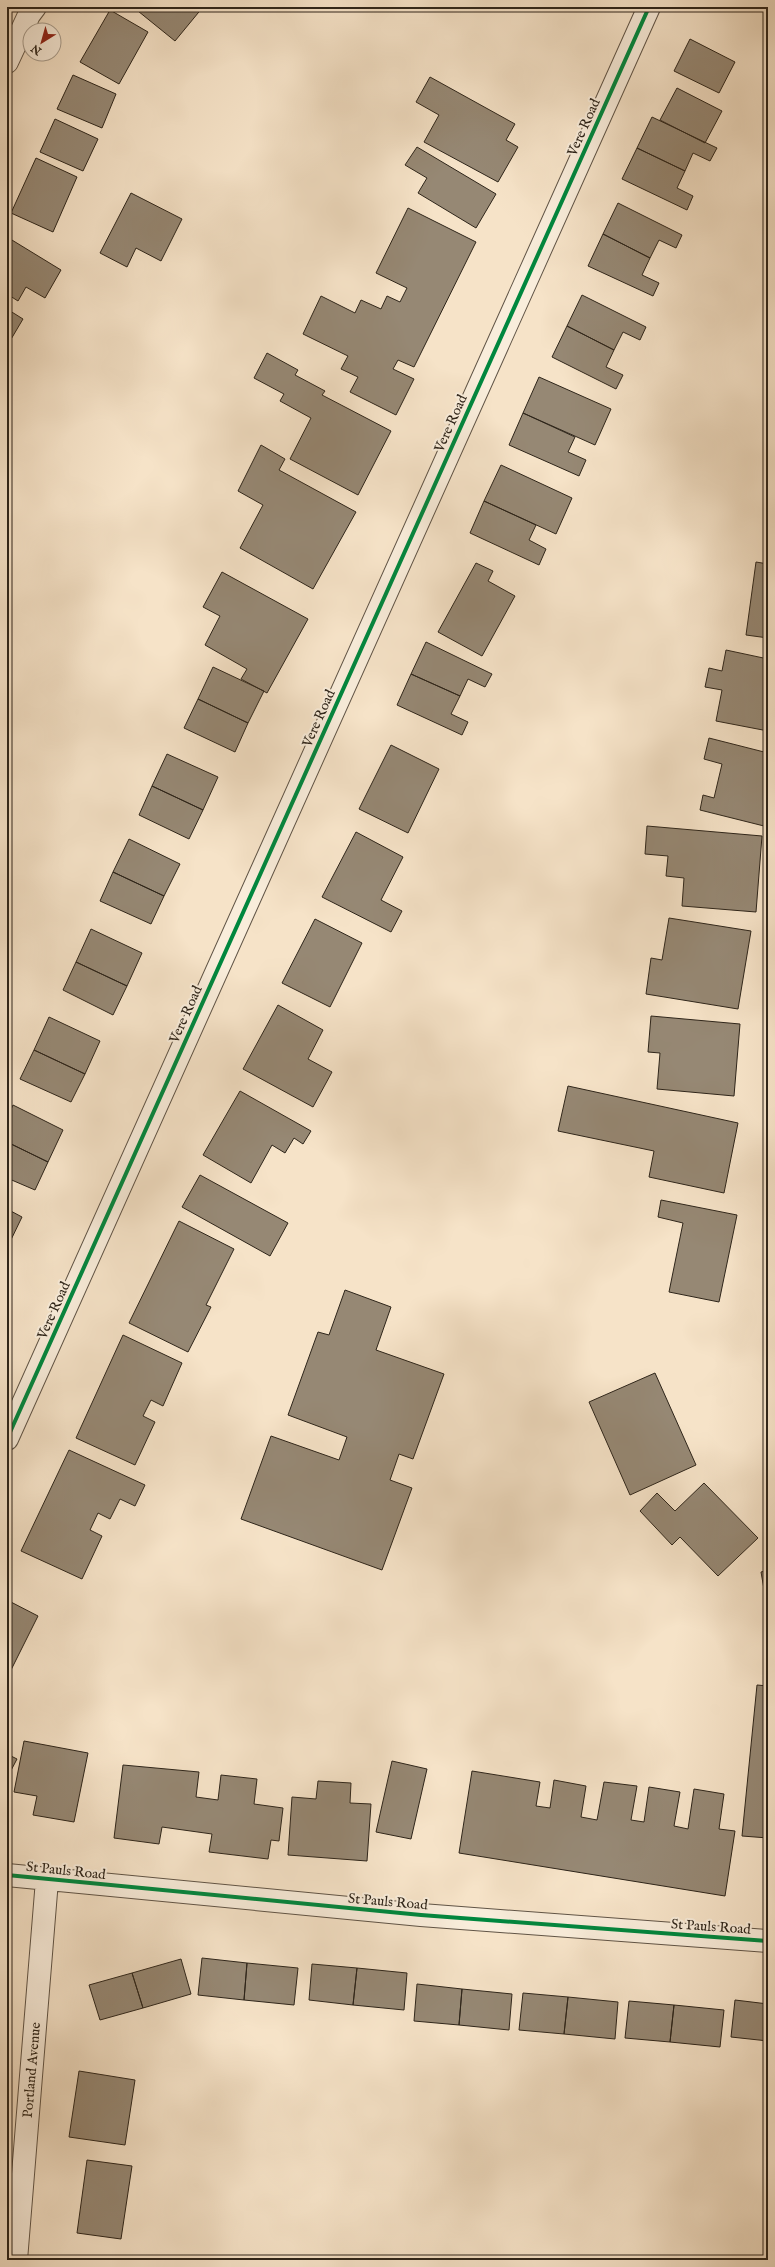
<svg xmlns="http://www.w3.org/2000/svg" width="775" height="2267" font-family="'IM FELL English',serif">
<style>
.building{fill:#968874;stroke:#2e251a}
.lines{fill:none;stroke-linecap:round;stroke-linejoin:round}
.minor-casing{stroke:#605446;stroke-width:24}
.minor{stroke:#f9eddb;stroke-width:22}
.cycleway-casing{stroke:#f9eddb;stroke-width:6}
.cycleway{stroke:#00873e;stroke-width:4}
.labels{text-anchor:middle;stroke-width:4;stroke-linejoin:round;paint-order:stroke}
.street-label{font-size:14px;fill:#2e251a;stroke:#f9eddb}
</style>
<rect width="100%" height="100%" fill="#f6e3c8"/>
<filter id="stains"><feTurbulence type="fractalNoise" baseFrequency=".005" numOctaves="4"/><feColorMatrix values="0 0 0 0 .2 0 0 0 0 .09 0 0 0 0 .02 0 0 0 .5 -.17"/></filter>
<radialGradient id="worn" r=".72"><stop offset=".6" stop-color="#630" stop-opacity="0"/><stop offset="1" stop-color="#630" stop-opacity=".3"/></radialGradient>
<path class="building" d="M133,7H203L175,41Z
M110,10L148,32L119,84L80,62Z
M690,39L735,62L719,93L674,71Z
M73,75L116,94L102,128L57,109Z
M430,77L515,124L506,140L518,147L498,182L424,142L439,115L416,102Z
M677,88L722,111L705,143L660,120Z
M652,117L717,148L710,161L693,153L685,171L637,148Z
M55,119L98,139L83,171L40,152Z
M417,147L496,194L476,228L418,193L427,178L405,165Z
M637,148L685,171L677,188L693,196L687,210L622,179Z
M36,158L77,177L53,232L11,213Z
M131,193L182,219L161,261L136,248L127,267L100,253Z
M618,203L682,235L676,248L659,240L650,258L603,234Z
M408,208L476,242L414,367L398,360L393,369L414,379L396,415L350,392L358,377L341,369L348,356L303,334L321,296L355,313L361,300L381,309L387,296L400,302L407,288L376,273Z
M603,234L650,258L642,275L659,283L653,296L588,266Z
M7,237L61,270L45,298L26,287L18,301L7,294Z
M582,295L646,327L640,340L623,332L614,350L567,326Z
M7,309L23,319L7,346Z
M567,326L614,350L606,367L623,375L616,389L552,357Z
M267,353L298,370L295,375L325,391L322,395L391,431L358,495L290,459L311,418L280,401L284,394L254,378Z
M539,377L611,409L595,445L523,413Z
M523,413L575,437L568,452L586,460L579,476L509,445Z
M261,445L285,459L279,470L356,512L313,589L240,548L263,505L238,491Z
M501,465L572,498L556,534L484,501Z
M484,501L536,525L529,540L546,549L539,565L470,533Z
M756,562L768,564V638L746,635Z
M476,563L493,571L488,581L515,596L482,656L438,632Z
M222,572L308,619L267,693L241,679L247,669L205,645L220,616L203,607Z
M426,642L492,674L485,687L468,679L460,696L411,674Z
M726,650L768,659V731L716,721L722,690L705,687L709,668L722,671Z
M213,667L264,691L248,723L198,699Z
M411,674L460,696L451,714L468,722L462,735L397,705Z
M198,699L248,723L235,752L184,728Z
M709,738L768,753V808L764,826L700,810L703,795L714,798L722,764L704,759Z
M391,745L439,769L408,833L359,809Z
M167,754L218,777L203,810L152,786Z
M152,786L203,810L189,839L139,815Z
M647,826L762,836L756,912L682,906L684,878L666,876L668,856L645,854Z
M356,832L403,857L381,900L402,911L391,932L322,897Z
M129,839L180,864L164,896L113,872Z
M113,872L164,896L151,924L100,901Z
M669,918L751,931L738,1009L646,994L651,958L662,960Z
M315,919L362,943L330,1007L282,983Z
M91,929L142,953L127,986L76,962Z
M76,962L127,986L113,1015L63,990Z
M278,1005L323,1030L308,1059L332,1072L313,1107L243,1069Z
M651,1016L740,1024L734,1096L657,1089L660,1053L648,1052Z
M49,1017L100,1041L85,1074L34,1050Z
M34,1050L85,1074L71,1102L20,1079Z
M568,1086L738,1123L724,1193L649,1177L654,1151L558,1131Z
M240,1091L311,1131L303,1144L294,1138L285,1153L272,1145L251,1183L203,1155Z
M13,1105L63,1130L48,1162L7,1142V1118Z
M7,1142L48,1162L35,1190L7,1178Z
M200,1175L288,1223L270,1256L182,1207Z
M661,1200L737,1215L719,1302L669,1292L683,1223L658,1217Z
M7,1209L22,1217L7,1248Z
M179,1221L234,1249L206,1305L211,1307L188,1352L129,1323Z
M345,1290L391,1307L376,1350L444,1374L413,1459L399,1454L390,1480L412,1488L382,1570L241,1519L271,1436L339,1460L347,1437L288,1415L318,1332L329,1335Z
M123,1335L182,1363L163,1406L151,1400L143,1416L155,1422L135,1465L76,1438Z
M655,1373L696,1465L630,1495L589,1402Z
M69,1450L145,1485L135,1506L120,1499L110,1519L98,1513L90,1530L102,1536L82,1579L21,1551Z
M704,1483L758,1538L718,1576L680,1537L672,1545L640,1511L657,1493L675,1511Z
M768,1570V1612L761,1572Z
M7,1600L38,1616L7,1678Z
M757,1685L768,1686V1838L742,1836Z
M24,1741L88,1753L74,1822L33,1815L37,1796L14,1792Z
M7,1754L17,1759L7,1778Z
M392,1761L427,1769L411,1839L376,1832Z
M123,1765L199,1772L196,1797L218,1800L221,1775L257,1779L254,1804L283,1808L279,1841L271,1840L268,1859L209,1852L212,1834L162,1827L159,1844L114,1838Z
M472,1771L540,1782L536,1806L550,1808L554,1780L586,1786L581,1817L597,1820L604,1782L637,1786L631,1820L644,1822L649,1787L680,1792L674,1826L688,1829L694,1789L724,1794L719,1829L735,1831L725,1896L459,1853Z
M318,1781L351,1783L350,1803L371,1804L367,1861L288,1855L292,1797L316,1799Z
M202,1958L247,1963L244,2000L198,1995Z
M181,1959L191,1994L143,2008L132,1973Z
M247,1963L298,1968L294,2005L244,2000Z
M312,1964L357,1968L353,2005L309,2000Z
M357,1968L407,1973L404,2010L353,2005Z
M132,1973L143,2008L100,2020L89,1985Z
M417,1984L462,1989L459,2025L414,2021Z
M462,1989L512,1994L509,2030L459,2025Z
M523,1993L568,1997L564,2034L519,2030Z
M568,1997L618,2002L615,2039L564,2034Z
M735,2000L768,2004V2041L731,2037Z
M629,2001L674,2005L670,2042L625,2038Z
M674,2005L724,2010L720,2047L670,2042Z
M79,2071L135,2080L125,2145L69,2137Z
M87,2160L132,2166L121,2239L77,2233Z"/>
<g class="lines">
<g class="minor-casing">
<path id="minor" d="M7,62L29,15L35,7
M7,1439L649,7
M7,1875L421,1915L768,1941
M16,2260L47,1880"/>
</g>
<use href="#minor" class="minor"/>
<g class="cycleway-casing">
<path id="cycleway" d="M7,1439L649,7
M7,1875L421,1915L768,1941"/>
</g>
<use href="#cycleway" class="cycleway"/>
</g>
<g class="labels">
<g class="street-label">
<text transform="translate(583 127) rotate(-66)" y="5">Vere Road</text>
<text transform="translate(450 423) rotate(-66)" y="5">Vere Road</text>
<text transform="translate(318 718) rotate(-66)" y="5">Vere Road</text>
<text transform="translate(185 1014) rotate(-66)" y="5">Vere Road</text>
<text transform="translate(53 1310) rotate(-66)" y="5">Vere Road</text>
<text transform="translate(66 1870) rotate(6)" y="5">St Pauls Road</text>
<text transform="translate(388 1901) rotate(5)" y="5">St Pauls Road</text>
<text transform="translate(711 1926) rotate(4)" y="5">St Pauls Road</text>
<text transform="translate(31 2070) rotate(-85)" y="5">Portland Avenue</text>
</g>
</g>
<rect width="775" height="2267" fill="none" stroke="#f6e3c8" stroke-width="24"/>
<rect x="8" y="8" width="759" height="2251" fill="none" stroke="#2e251a" stroke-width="2"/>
<rect x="12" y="12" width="751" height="2243" fill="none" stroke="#2e251a"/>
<g transform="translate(42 42) rotate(217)"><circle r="19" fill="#f9eddb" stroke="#a89d8e"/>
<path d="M0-3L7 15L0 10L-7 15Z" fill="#8f2418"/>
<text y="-6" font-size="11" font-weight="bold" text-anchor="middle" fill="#2e251a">N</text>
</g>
<rect width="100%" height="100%" filter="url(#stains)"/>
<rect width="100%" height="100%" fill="url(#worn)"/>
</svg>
